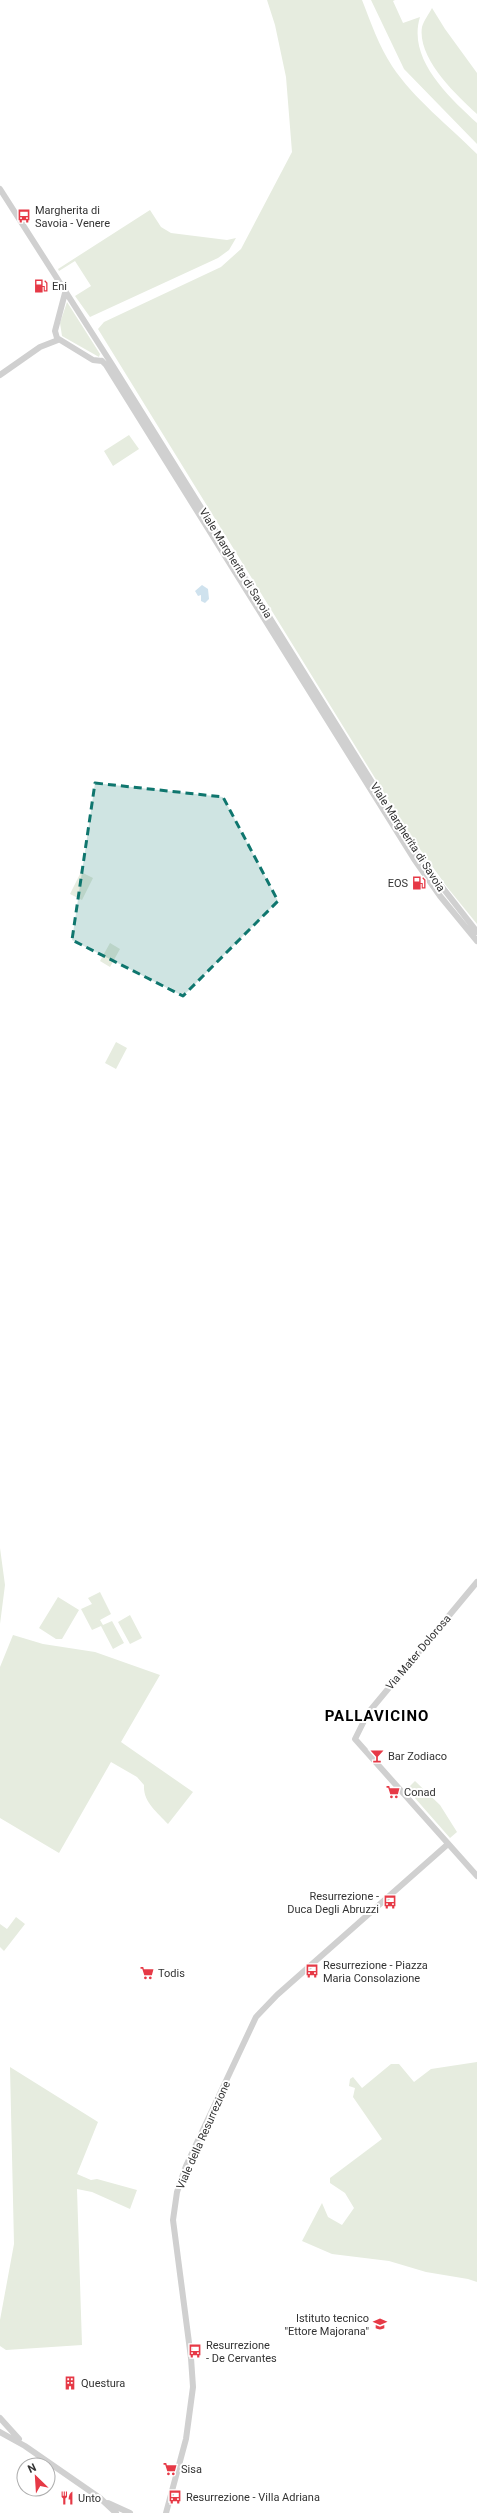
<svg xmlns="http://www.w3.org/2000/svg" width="477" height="2513" font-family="Roboto,sans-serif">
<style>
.green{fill:#e6ecdf}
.water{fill:#cfe2ee}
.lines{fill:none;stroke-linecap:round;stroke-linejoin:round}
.tertiary{stroke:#d0d0d0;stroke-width:6}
.marked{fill:#0f766e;fill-opacity:0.2;stroke:#0f766e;stroke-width:3;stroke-dasharray:8 5;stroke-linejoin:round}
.labels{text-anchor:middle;stroke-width:4;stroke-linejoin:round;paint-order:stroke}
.poi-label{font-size:11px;fill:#333;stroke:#fff;text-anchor:start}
.street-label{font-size:11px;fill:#333;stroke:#fff}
.district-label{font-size:15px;font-weight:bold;letter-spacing:1px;fill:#000;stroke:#fff}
</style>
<rect width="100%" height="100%" fill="#fff"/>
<path class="green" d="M267,0H362C371,23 379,46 392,66C413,98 450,127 477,154V924L447,887L412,838L98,329L104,322L221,267L241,249L292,152L286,77L275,25Z
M371,0H395L393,1L403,23L420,17C407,59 449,97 477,123V144L404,69Z
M432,8L445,29L477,73V114C456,95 417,58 422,27C424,20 429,14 432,8Z
M150,210L161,227L171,233L227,240L236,238L229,250L218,258L90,317L75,296L91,286L75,261L59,271L58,269Z
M67,302L100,354L99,357L62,336L60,323Z
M129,435L139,449L113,466L104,451Z
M81,872L93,878L82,900L70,894Z
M110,943L120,949L110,967L100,961Z
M116,1042L127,1048L116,1069L105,1063Z
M0,1548L5,1585L0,1624Z
M100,1592L111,1614L100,1620L103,1625L112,1621L124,1643L113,1649L101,1626L92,1630L81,1609L92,1604L88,1598Z
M58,1597L79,1610L62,1639H56L39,1628Z
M130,1615L142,1638L130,1644L118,1622Z
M13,1635L43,1644L95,1652L160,1675L121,1742L193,1792L168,1824C157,1812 143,1802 144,1785L137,1777L111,1762L59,1853L0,1818V1667Z
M415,1781L440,1805L457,1832L450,1838L407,1789Z
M16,1917L25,1924L4,1951L0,1947V1924L7,1929Z
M477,2062V2282L468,2279L426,2272L389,2261L332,2254L302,2241L322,2203L328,2217L342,2225L354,2208L345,2193L330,2183V2178L382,2139L353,2097L355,2088L349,2086L350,2079L353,2077L362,2088L391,2064H399L414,2082L431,2069Z
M10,2067L98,2122L77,2174L91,2180L97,2179L137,2190L130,2209L92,2192L77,2189L82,2345L6,2350L0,2346V2320L14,2244Z"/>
<path class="water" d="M202,585L208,589L209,599L205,603L201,601V595L198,596L195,591Z"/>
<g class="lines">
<path class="tertiary" d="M0,189L113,366L418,856L477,932
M65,293L55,331L57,338L93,360L102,361
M102,361L106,365L414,859L440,896L477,941
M0,375L40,347L58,340
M477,1582L368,1713L355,1739L477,1876
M0,2418L19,2439
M0,2432L25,2446L100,2498L116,2513
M108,2503L130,2513
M166,2513L186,2439L193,2387L191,2358L173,2220L177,2192L186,2166L256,2017L277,1995L448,1844"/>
</g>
<path class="marked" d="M95,783L223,797L278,901L183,996L72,940Z"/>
<defs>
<g id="bus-bare" transform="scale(1.08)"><path d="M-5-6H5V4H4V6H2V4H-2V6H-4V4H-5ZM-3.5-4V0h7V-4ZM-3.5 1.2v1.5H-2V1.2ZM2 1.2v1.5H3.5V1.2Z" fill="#e63946" stroke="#fff" stroke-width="2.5" paint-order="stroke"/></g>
<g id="fuel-bare" transform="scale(1.08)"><path d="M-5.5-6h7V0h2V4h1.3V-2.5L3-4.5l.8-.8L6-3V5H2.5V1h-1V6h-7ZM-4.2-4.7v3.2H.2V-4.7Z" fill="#e63946" stroke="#fff" stroke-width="2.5" paint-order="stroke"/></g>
<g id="bar-bare" transform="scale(1.08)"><path d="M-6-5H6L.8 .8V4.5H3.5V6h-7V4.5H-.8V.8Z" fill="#e63946" stroke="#fff" stroke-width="2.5" paint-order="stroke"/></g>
<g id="supermarket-bare" transform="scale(1.08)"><path d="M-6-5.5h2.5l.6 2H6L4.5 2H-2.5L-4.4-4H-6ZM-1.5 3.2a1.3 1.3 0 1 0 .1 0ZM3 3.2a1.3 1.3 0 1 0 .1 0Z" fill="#e63946" stroke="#fff" stroke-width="2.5" paint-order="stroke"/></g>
<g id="school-bare" transform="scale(1.08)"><path d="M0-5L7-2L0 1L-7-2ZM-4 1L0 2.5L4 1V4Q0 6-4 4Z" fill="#e63946" stroke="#fff" stroke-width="2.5" paint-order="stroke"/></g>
<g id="building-bare" transform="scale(1.08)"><path d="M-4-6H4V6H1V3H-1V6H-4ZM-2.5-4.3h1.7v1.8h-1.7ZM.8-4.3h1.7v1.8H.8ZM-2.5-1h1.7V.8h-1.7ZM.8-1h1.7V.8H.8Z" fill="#e63946" stroke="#fff" stroke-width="2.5" paint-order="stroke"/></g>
<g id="restaurant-bare" transform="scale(1.08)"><path d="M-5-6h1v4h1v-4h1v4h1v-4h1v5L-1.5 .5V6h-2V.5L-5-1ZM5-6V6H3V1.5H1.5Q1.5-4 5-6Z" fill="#e63946" stroke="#fff" stroke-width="2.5" paint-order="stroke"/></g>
</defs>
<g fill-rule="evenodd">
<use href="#bus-bare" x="24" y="216"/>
<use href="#fuel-bare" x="41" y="286"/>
<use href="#fuel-bare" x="419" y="883"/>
<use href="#bar-bare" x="377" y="1756"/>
<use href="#supermarket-bare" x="393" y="1792"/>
<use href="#bus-bare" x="390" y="1902"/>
<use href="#bus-bare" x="312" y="1971"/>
<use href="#supermarket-bare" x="147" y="1973"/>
<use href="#school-bare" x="380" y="2324"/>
<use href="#bus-bare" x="195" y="2351"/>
<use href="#building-bare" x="70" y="2383"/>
<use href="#supermarket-bare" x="170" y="2469"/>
<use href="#bus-bare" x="175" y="2497"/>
<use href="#restaurant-bare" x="67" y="2498"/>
</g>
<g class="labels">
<g class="poi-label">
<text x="35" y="214">Margherita di<tspan x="35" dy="13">Savoia - Venere</tspan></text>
<text x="52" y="290">Eni</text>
<text x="408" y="887" text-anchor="end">EOS</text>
<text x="388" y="1760">Bar Zodiaco</text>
<text x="404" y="1796">Conad</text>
<text x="379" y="1900" text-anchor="end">Resurrezione -<tspan x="379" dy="13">Duca Degli Abruzzi</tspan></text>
<text x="323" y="1969">Resurrezione - Piazza<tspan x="323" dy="13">Maria Consolazione</tspan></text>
<text x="158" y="1977">Todis</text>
<text x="369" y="2322" text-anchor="end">Istituto tecnico<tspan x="369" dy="13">"Ettore Majorana"</tspan></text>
<text x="206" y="2349">Resurrezione<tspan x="206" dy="13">- De Cervantes</tspan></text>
<text x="81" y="2387">Questura</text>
<text x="181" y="2473">Sisa</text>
<text x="186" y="2501">Resurrezione - Villa Adriana</text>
<text x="78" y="2502">Unto</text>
</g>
<g class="street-label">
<text transform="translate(236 563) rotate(58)" y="4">Viale Margherita di Savoia</text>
<text transform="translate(408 837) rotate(57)" y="4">Viale Margherita di Savoia</text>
<text transform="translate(418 1652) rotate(-50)" y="4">Via Mater Dolorosa</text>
<text transform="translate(203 2135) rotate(-66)" y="4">Viale della Resurrezione</text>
</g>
<g class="district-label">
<text x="377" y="1721">PALLAVICINO</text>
</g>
</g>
<g transform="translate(36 2477) rotate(335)"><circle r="19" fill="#ffffff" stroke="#adadad"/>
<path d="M0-3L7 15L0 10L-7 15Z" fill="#e63946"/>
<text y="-6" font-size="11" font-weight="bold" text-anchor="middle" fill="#333333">N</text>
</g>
</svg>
